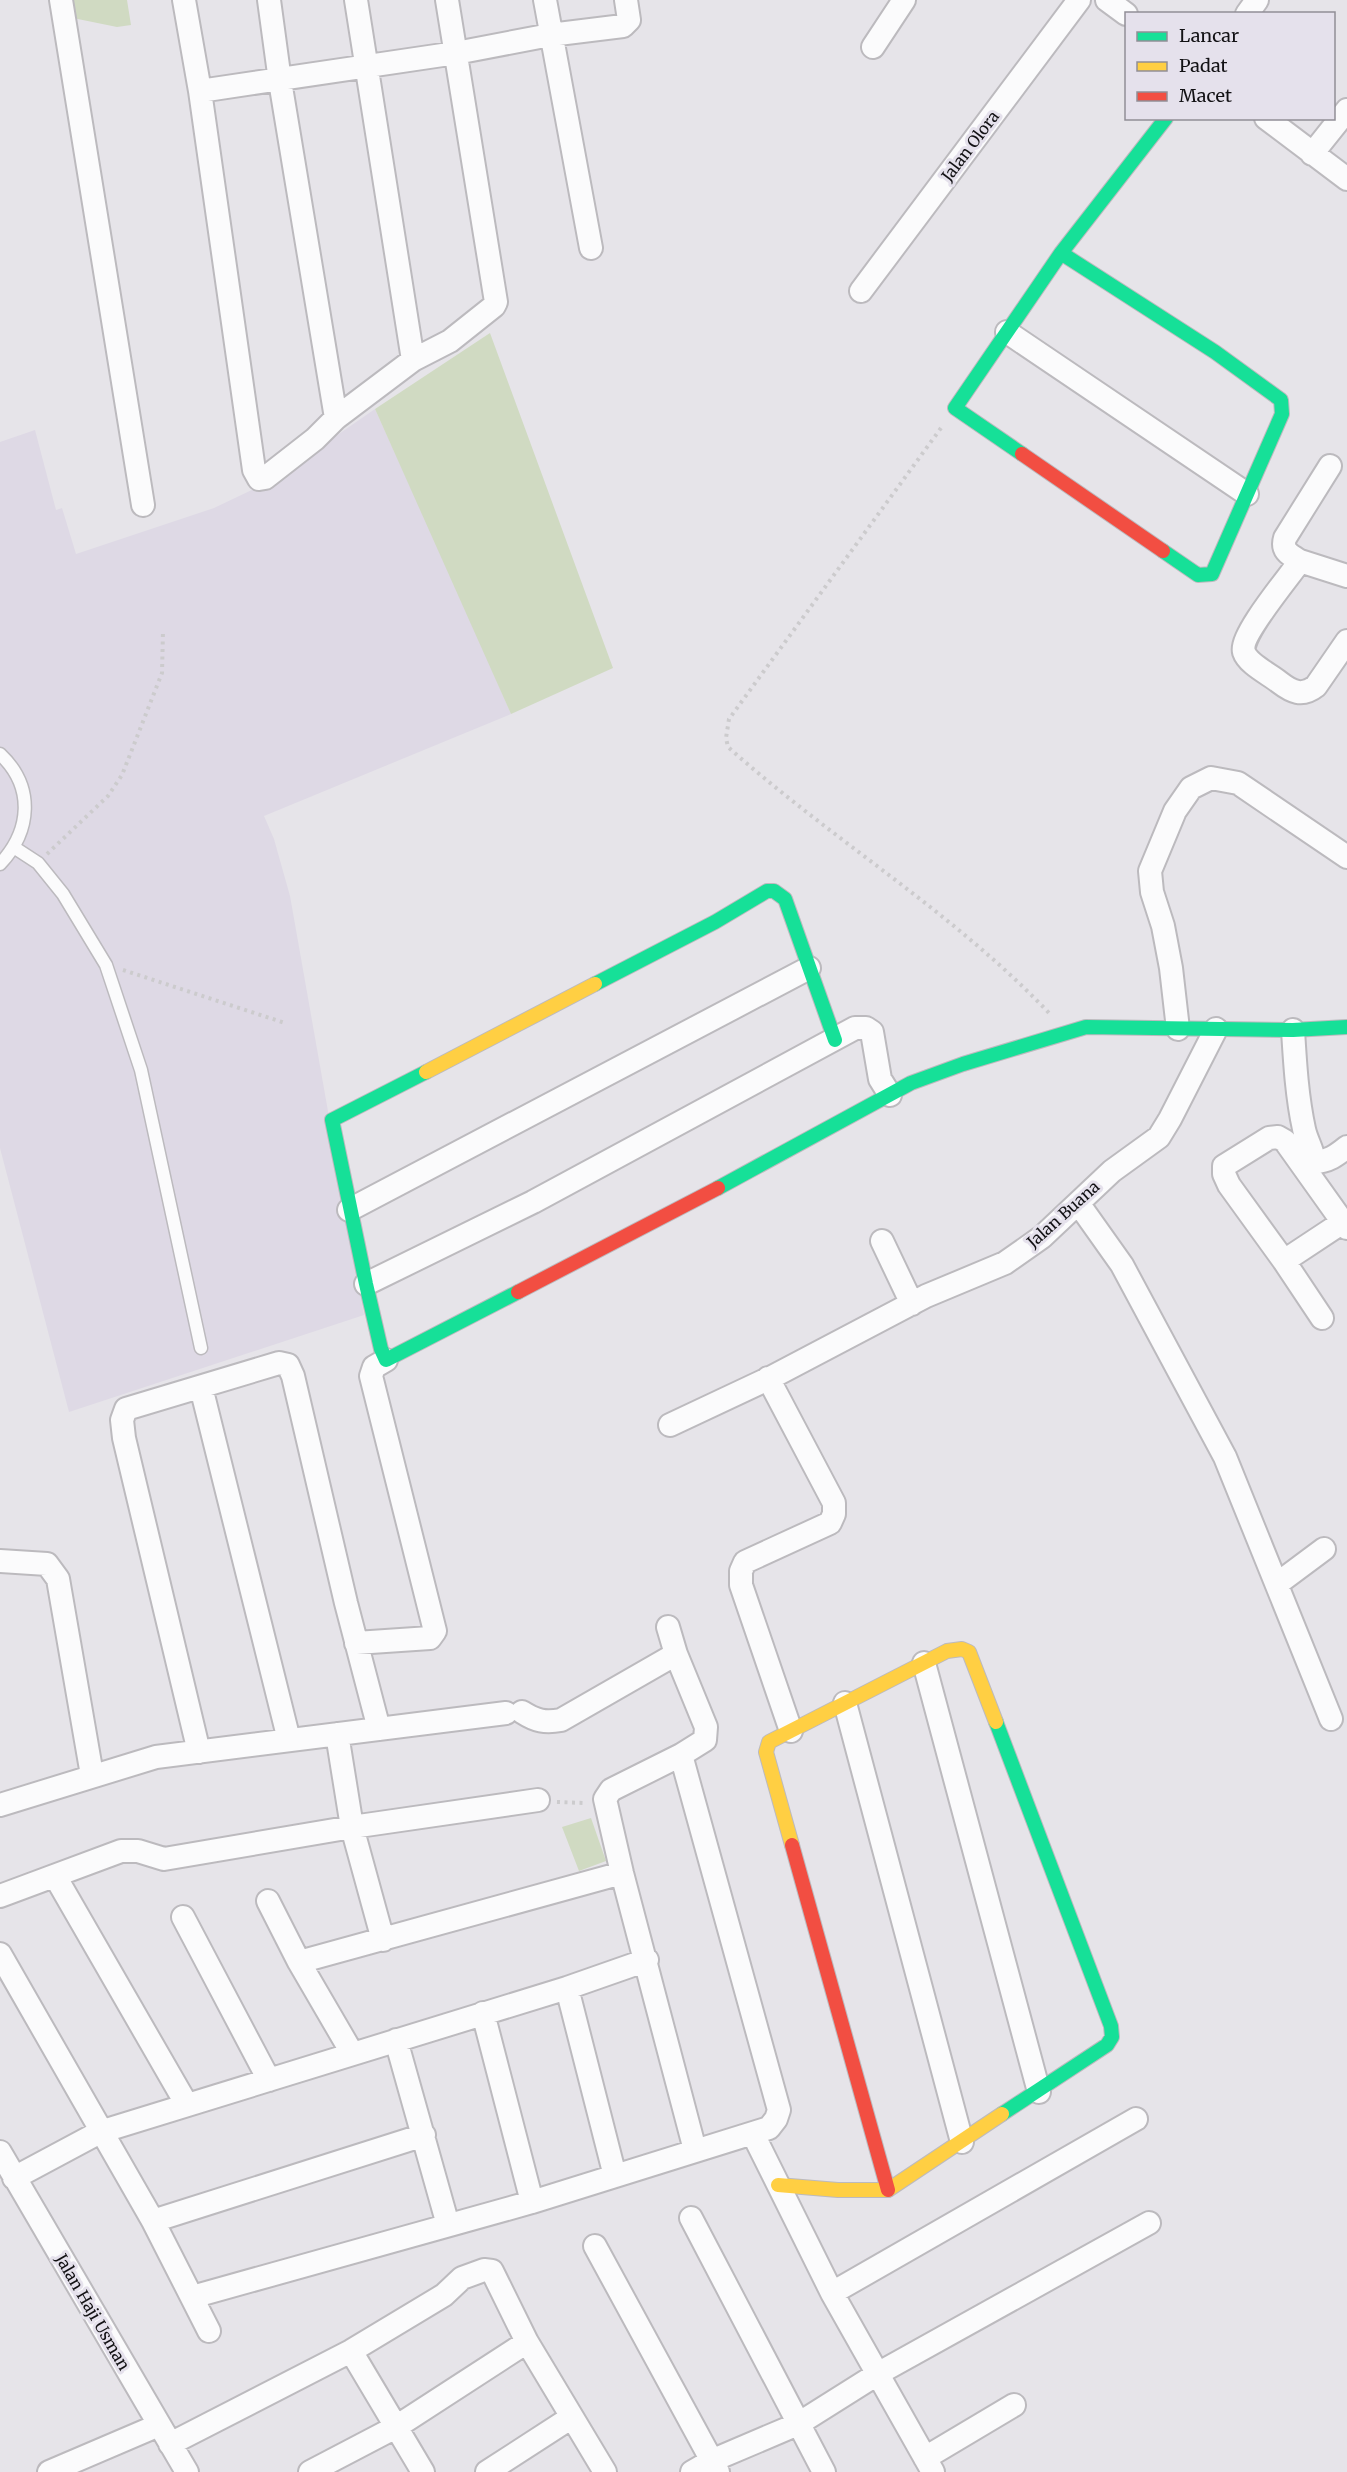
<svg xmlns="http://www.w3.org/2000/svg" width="1347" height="2472" font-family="Merriweather,serif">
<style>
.built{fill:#ded9e5}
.green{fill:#d0dac2}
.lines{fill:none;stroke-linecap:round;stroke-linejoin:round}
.lane-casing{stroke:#bcbabe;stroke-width:15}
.street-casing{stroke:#bcbabe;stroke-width:26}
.fast-casing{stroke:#bcbabe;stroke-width:16}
.slow-casing{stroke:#bcbabe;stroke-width:16}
.jam-casing{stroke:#bcbabe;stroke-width:16}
.path{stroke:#cccbcd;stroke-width:4;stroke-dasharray:3 4.5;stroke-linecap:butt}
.lane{stroke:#fbfbfc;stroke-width:12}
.street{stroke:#fbfbfc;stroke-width:22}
.fast{stroke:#16e098;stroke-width:14}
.slow{stroke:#ffcf43;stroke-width:14}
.jam{stroke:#f24e42;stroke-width:14}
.labels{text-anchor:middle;stroke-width:6;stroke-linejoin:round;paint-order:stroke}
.street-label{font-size:16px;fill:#121114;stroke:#e5e1ec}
</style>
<rect width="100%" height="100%" fill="#e6e4e9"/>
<path class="built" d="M375,409L466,609L511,714L264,816L274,839L290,896L364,1315L69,1412L0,1148V442L35,430L56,510L62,508L76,554L214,508L271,481Z"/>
<path class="green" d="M66,0H127L131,25L117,27L68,17Z
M490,333L613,668L511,714L375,409Z
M591,1818L606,1861L579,1871L562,1827Z"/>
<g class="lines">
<g class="lane-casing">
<path id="lane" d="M0,754C35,787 31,831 0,864
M15,848L38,863L63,894L106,965L141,1070L201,1348"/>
</g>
<g class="street-casing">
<path id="street" d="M61,0L143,505
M184,0L200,91L254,470L259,479L265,478L315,439L336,418L413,360L450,341L494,306L496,302L447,0
M269,0L280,81L336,418
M356,0L413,360
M545,0L591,248
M1107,0L1126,14
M1247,14L1257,0
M873,47L904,0
M200,91L456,53L550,35L623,26L629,20L626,0
M1266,118L1347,179
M1312,154L1347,110
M861,291L1079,0
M1007,332L1247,494
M1330,466L1285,538C1281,551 1290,555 1300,561C1289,577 1239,636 1244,652C1248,664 1269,674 1279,682C1292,692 1302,697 1316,686L1347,641
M1300,561L1347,576
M1178,1029L1171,968L1163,926L1152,892L1150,871L1175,811L1191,788L1211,778L1238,783L1347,857
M1293,1030C1295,1063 1297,1097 1304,1129C1307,1145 1321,1159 1308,1173
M1314,1162C1328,1162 1337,1155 1347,1147
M1078,1203L1122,1265L1225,1457L1331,1719
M349,1210L809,968
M882,1241L912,1304
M1284,1261L1229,1185L1224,1174V1166L1269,1138L1278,1137L1285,1141L1347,1228
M366,1284L533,1202L855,1028H866L872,1032L880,1079L890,1095
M1322,1318L1284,1261L1343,1222
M768,1378L834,1503V1514L830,1523L745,1562L741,1571V1585L791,1731
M201,1387L289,1740
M670,1425L772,1377L926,1296L1005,1263L1042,1237L1112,1171L1159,1137L1170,1119L1216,1029
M0,1561L47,1564L58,1579L92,1775
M1277,1584L1324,1549
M668,1627L676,1654L706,1727L705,1740L681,1755L611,1790L605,1799L622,1873L695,2150
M356,1643L430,1638L435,1631L371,1376L374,1367L386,1360
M924,1663L1039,2092
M845,1703L962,2142
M522,1712C536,1721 545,1723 561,1720L676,1654
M337,1734L352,1827L383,1940
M199,1752L124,1438L122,1420L126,1409L279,1363L288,1365L293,1376L346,1603L379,1729
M0,1805L156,1757L506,1713
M55,1876L187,2105
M0,1896L121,1851H138L164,1859L352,1827L538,1800
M268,1901L299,1962L352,2053
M183,1917L269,2080
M0,1954L153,2221L209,2331
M299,1962L622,1873
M567,1988L615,2176
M483,2013L532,2202
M396,2040L448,2225
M753,2134L832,2293L933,2472
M0,2152L187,2472
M14,2178L100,2132L567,1988L647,1960
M691,2218L824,2472
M153,2221L424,2135
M595,2246L718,2472
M832,2293L1136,2119
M192,2297L532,2202L769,2128L776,2119L779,2110L681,1755
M351,2351L423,2472
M170,2444L351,2351L444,2295L462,2278L484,2270L492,2271L527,2342L605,2472
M925,2458L1014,2405
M49,2472L159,2425
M310,2472L396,2427L527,2342
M487,2472L572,2417
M692,2472L711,2461L798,2424L879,2373L1149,2223"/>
</g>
<g class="fast-casing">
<path id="fast" d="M1061,253L1215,352L1281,400L1282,414L1212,574L1198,575L1163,551
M1022,454L955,408L1061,253L1166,118
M595,984L715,922L767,891H774L785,899L835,1040
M426,1072L332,1120L366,1284L381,1349L386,1360L518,1292
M718,1188L911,1083L963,1064L1086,1027L1293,1030L1347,1027
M996,1722L1111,2026L1112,2037L1107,2045L1002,2114"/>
</g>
<g class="slow-casing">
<path id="slow" d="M426,1072L595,984
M792,1845L766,1752L769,1742L947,1651L962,1649L969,1652L996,1722
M778,2185L838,2190H888L1002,2114"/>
</g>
<g class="jam-casing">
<path id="jam" d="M1022,454L1163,551
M518,1292L718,1188
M792,1845L888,2190"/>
</g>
<path class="path" d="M941,428L729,719L726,738L728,747C832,840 953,912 1049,1013
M47,854L108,796L122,775L162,673L163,631
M123,970L285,1023
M557,1802L585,1803"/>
<use href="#lane" class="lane"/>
<use href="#street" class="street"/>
<use href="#fast" class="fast"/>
<use href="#slow" class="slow"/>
<use href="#jam" class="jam"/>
</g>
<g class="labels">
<g class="street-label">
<text transform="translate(970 146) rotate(-53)" y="6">Jalan Olora</text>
<text transform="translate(1063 1214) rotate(-42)" y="6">Jalan Buana</text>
<text transform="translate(93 2312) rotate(60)" y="6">Jalan Haji Usman</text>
</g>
</g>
<rect x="1125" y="12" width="210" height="108" fill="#e5e1ec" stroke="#918e96" stroke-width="1.5"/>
<rect x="1137" y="32" width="30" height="9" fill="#16e098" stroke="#918e96" stroke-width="1.5"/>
<text x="1179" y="42" font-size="18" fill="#121114">Lancar</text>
<rect x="1137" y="62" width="30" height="9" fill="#ffcf43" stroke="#918e96" stroke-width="1.5"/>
<text x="1179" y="72" font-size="18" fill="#121114">Padat</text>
<rect x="1137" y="92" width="30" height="9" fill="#f24e42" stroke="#918e96" stroke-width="1.5"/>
<text x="1179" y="102" font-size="18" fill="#121114">Macet</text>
</svg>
